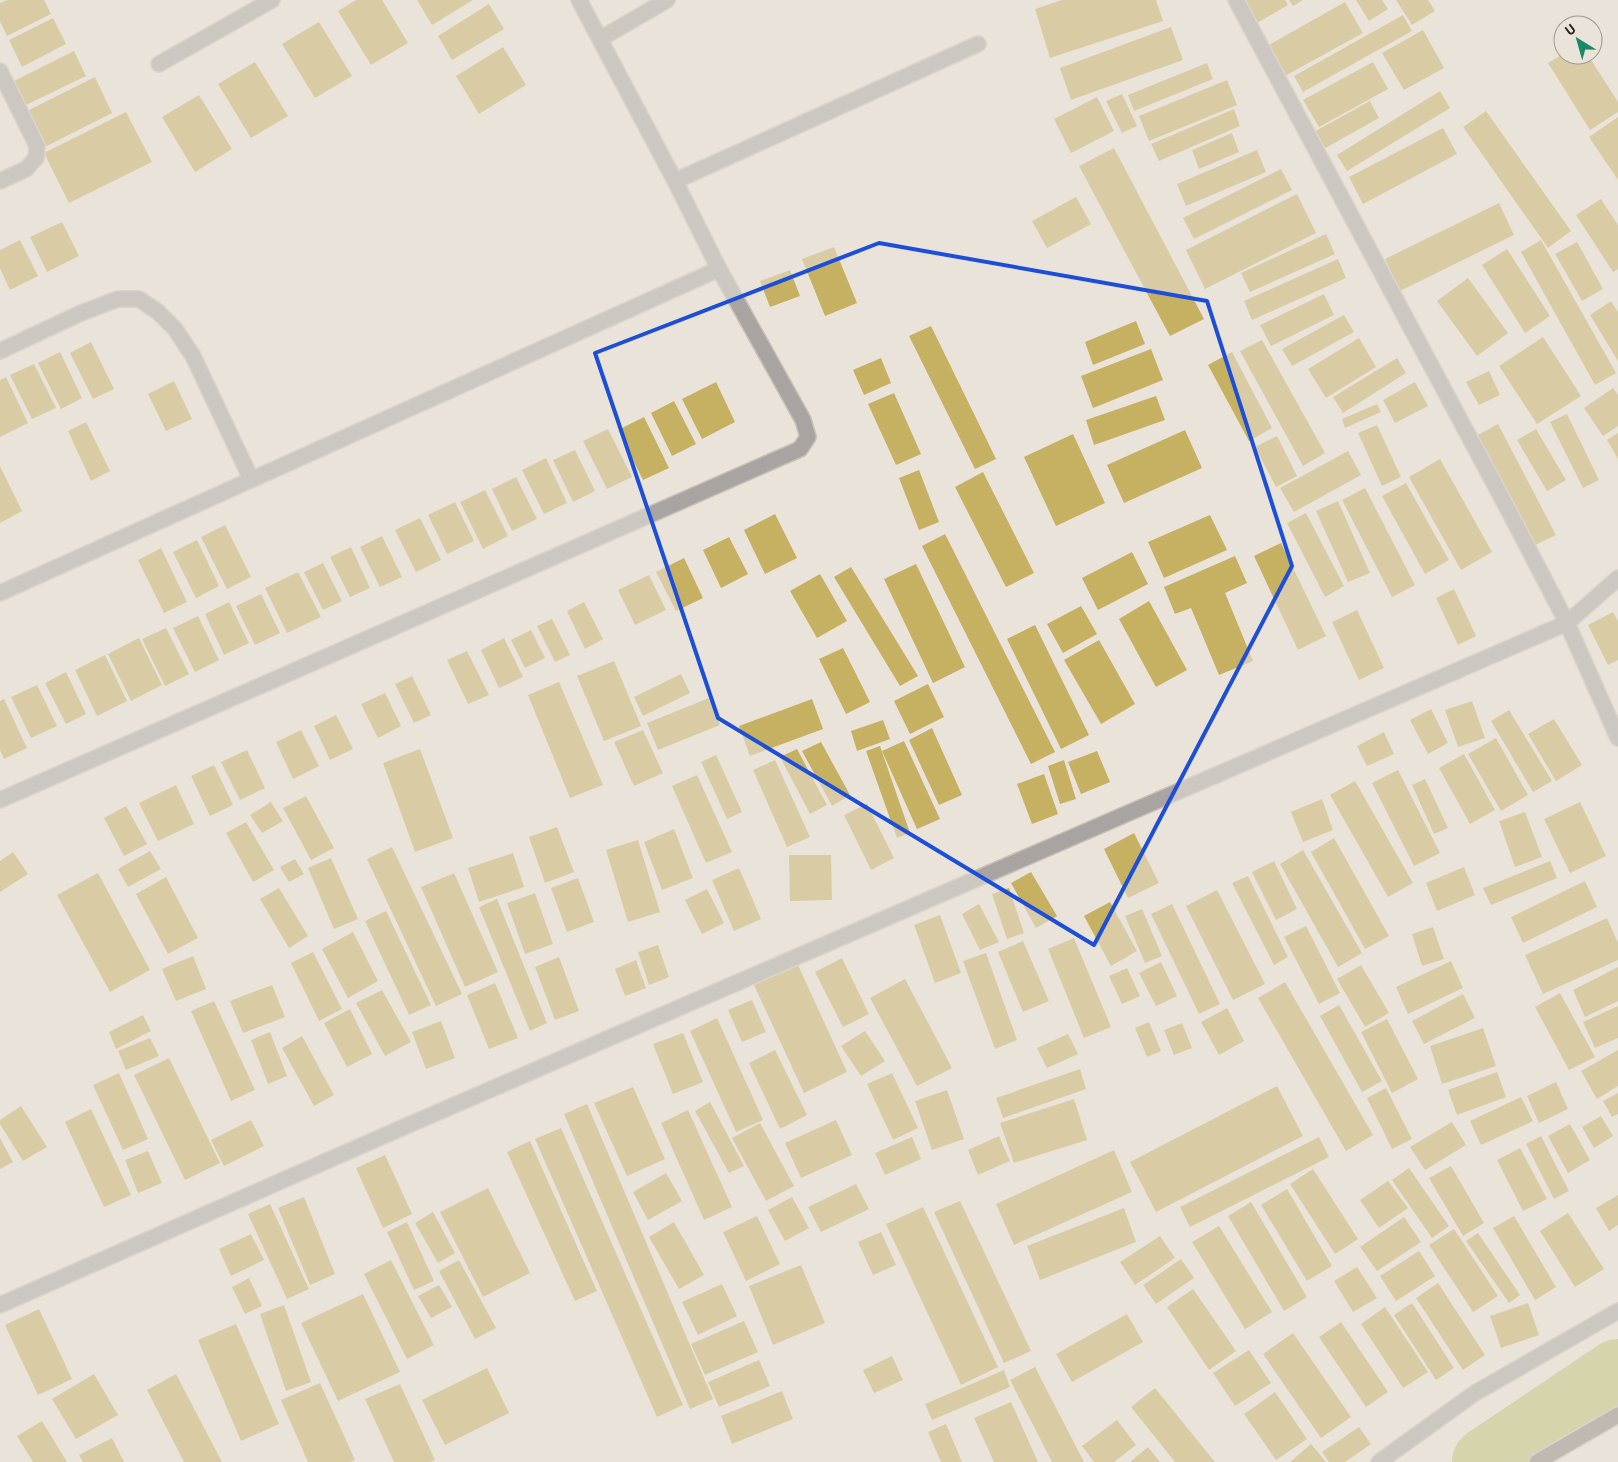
<svg xmlns="http://www.w3.org/2000/svg" width="1618" height="1462" font-family="Barlow,sans-serif">
<style>
.lines{fill:none;stroke-linecap:round;stroke-linejoin:round}
.river{stroke:#bcc274;stroke-width:70}
.building{fill:#c6b062}
.street-casing{stroke:#c7c1b9;stroke-width:18}
.secondary-casing{stroke:#c7c1b9;stroke-width:18}
.street{stroke:#a9a4a1;stroke-width:15}
.secondary{stroke:#8c8581;stroke-width:15}
.marked{fill:none;stroke:#1d4ed8;stroke-width:4;stroke-linejoin:round}
</style>
<rect width="100%" height="100%" fill="#eae3da"/>
<g class="lines">
<path class="river" d="M1487,1462L1618,1374"/>
</g>
<path class="building" d="M7,0H44L51,14L7,36L0,21V3Z
M356,0H382L408,43L371,65L338,11Z
M417,0H473L432,25Z
M1062,0H1156L1163,21L1050,58L1035,9Z
M1243,0H1285L1288,5L1257,23Z
M1289,0H1303L1293,6Z
M1356,0H1382L1388,9L1369,21Z
M1396,0H1428L1435,11L1412,25Z
M1345,2L1363,33L1285,76L1267,46Z
M489,4L504,29L452,60L438,36Z
M1403,15L1412,31L1303,92L1294,76Z
M53,18L66,44L22,67L9,40Z
M319,22L352,76L315,98L282,44Z
M1171,27L1183,60L1071,100L1060,68Z
M1423,30L1444,68L1404,90L1382,53Z
M503,47L526,85L479,114L456,76Z
M74,51L86,76L26,105L14,81Z
M1563,54L1588,55L1618,102V112L1590,130L1548,63Z
M255,62L288,116L251,138L218,84Z
M1373,62L1388,89L1319,127L1303,100Z
M1207,63L1213,79L1134,111L1128,95Z
M95,77L112,113L45,147L27,111Z
M1227,80L1237,105L1149,141L1139,116Z
M1440,91L1450,108L1347,171L1337,155Z
M1122,94L1137,126L1122,133L1106,101Z
M199,95L232,149L195,172L162,117Z
M1097,97L1114,131L1071,153L1054,119Z
M1370,101L1379,118L1320,151L1310,134Z
M1234,109L1240,126L1159,161L1151,144Z
M1486,111L1571,231L1548,248L1463,127Z
M126,112L152,162L69,203L44,153Z
M1618,117V180L1589,137Z
M1443,128L1457,154L1363,204L1349,177Z
M1232,133L1239,152L1199,169L1192,150Z
M1114,148L1204,319L1170,336L1079,166Z
M1257,150L1266,172L1186,206L1177,184Z
M1281,169L1292,190L1194,239L1183,218Z
M1297,194L1316,233L1205,289L1186,250Z
M1076,197L1091,224L1047,248L1032,221Z
M1601,199L1618,225V269L1613,272L1576,215Z
M1499,203L1514,235L1400,291L1385,259Z
M62,222L79,256L47,272L30,237Z
M1326,234L1335,254L1250,292L1241,273Z
M20,240L38,276L10,290L0,268V250Z
M1541,240L1616,373L1595,385L1521,252Z
M1577,242L1603,289L1582,301L1555,254Z
M834,247L857,303L825,316L802,259Z
M1507,249L1550,316L1525,333L1482,265Z
M1338,259L1346,278L1252,320L1244,301Z
M790,270L800,296L770,307L760,281Z
M1468,278L1508,333L1477,356L1437,301Z
M1324,294L1334,315L1271,346L1260,325Z
M1611,301L1618,312V361L1590,315Z
M1344,315L1354,332L1292,366L1282,349Z
M1136,321L1145,344L1093,365L1085,342Z
M931,326L996,459L975,469L909,336Z
M1543,337L1581,396L1537,424L1499,366Z
M1359,338L1376,367L1326,398L1308,369Z
M1262,340L1325,453L1303,466L1240,351Z
M91,342L114,389L93,399L70,353Z
M1151,349L1163,380L1093,408L1081,376Z
M60,352L82,398L61,409L38,363Z
M1232,352L1272,428L1249,441L1208,365Z
M881,358L891,383L864,395L853,370Z
M1397,358L1406,373L1343,413L1333,397Z
M34,364L56,408L32,419L10,375Z
M1489,371L1500,395L1479,405L1466,382Z
M6,377L28,423L0,437V380Z
M174,381L192,419L166,431L148,394Z
M716,382L735,422L702,439L682,399Z
M1415,382L1428,406L1395,423L1383,400Z
M1613,388L1618,395V426L1603,436L1584,408Z
M894,393L921,454L896,465L868,404Z
M1156,396L1165,420L1094,445L1086,420Z
M674,401L696,444L672,456L651,413Z
M1377,404L1381,412L1345,428L1342,419Z
M1567,414L1599,480L1583,488L1550,422Z
M644,417L669,468L643,480L618,430Z
M86,422L110,471L91,481L68,431Z
M1498,424L1556,535L1535,545L1476,436Z
M1377,425L1401,477L1382,486L1358,433Z
M608,429L632,477L607,489L583,441Z
M1536,429L1566,480L1547,491L1517,440Z
M1185,430L1202,468L1124,503L1107,465Z
M1618,433V459L1607,440Z
M1073,434L1105,503L1056,526L1024,457Z
M1277,436L1297,476L1276,487L1255,447Z
M575,450L595,491L573,502L553,460Z
M1348,451L1361,475L1294,512L1280,488Z
M546,458L567,503L544,514L522,470Z
M1440,459L1492,552L1461,570L1409,477Z
M0,466L22,511L0,523Z
M919,470L939,522L919,530L899,478Z
M983,472L1034,573L1006,587L955,487Z
M516,477L537,519L512,531L492,489Z
M1406,483L1449,560L1425,574L1382,496Z
M1365,488L1415,585L1392,597L1342,500Z
M485,490L508,536L483,549L460,502Z
M1338,501L1370,573L1348,582L1316,511Z
M455,502L474,541L447,554L428,515Z
M1306,513L1344,586L1325,597L1287,523Z
M775,514L797,558L765,574L744,530Z
M1210,515L1227,550L1164,578L1148,542Z
M420,518L441,560L416,572L395,530Z
M225,525L251,577L227,589L201,537Z
M945,534L1055,752L1031,764L922,546Z
M382,536L402,577L380,587L360,547Z
M729,537L748,574L721,588L703,550Z
M197,540L219,586L196,598L173,552Z
M1281,543L1326,636L1298,650L1254,556Z
M351,547L370,588L350,597L330,557Z
M161,548L187,602L164,613L138,560Z
M1132,552L1148,584L1098,610L1082,578Z
M1235,556L1247,583L1225,593L1253,661L1219,675L1191,608L1175,614L1164,587Z
M684,558L703,598L676,611L656,572Z
M323,563L342,601L323,610L304,572Z
M916,564L965,667L933,683L884,579Z
M851,567L918,676L900,686L834,577Z
M298,572L321,617L287,633L265,588Z
M820,574L847,621L817,638L790,591Z
M649,575L666,610L635,625L618,590Z
M1454,589L1476,636L1458,645L1436,598Z
M261,594L280,633L255,645L236,606Z
M1149,601L1187,670L1156,687L1119,619Z
M229,602L249,643L224,655L205,614Z
M584,602L603,639L585,649L567,611Z
M1081,606L1097,634L1063,653L1047,624Z
M1357,610L1384,668L1359,680L1332,622Z
M1613,612L1618,621V660L1608,665L1588,625Z
M198,616L219,660L195,672L173,628Z
M552,619L570,655L555,662L537,626Z
M1035,625L1089,735L1061,749L1007,639Z
M166,628L189,674L165,686L142,639Z
M531,630L545,658L525,668L511,640Z
M139,638L162,685L131,701L108,654Z
M504,638L523,677L499,688L481,650Z
M1099,640L1135,704L1101,724L1064,660Z
M843,648L870,702L846,714L819,659Z
M467,651L489,695L468,704L447,660Z
M105,655L127,701L97,716L75,670Z
M614,661L641,726L604,741L577,676Z
M66,672L86,714L66,724L45,683Z
M681,674L690,693L643,716L634,697Z
M412,676L431,715L414,723L395,684Z
M559,682L603,785L570,798L528,695Z
M928,684L944,717L910,734L894,701Z
M37,685L57,726L31,738L11,697Z
M385,693L401,726L378,738L361,704Z
M709,698L720,725L658,750L647,723Z
M4,699L27,748L4,759L0,750V701Z
M812,699L823,729L750,756L739,726Z
M1472,701L1485,738L1458,747L1445,710Z
M1431,709L1448,743L1428,754L1410,720Z
M1509,710L1552,781L1533,792L1491,721Z
M336,715L353,749L330,760L314,726Z
M1554,719L1582,765L1556,781L1528,734Z
M883,720L890,739L857,751L851,731Z
M932,728L962,795L939,805L909,740Z
M301,730L319,766L293,779L276,742Z
M643,730L663,773L634,786L614,742Z
M1384,732L1394,754L1367,766L1357,746Z
M1496,738L1528,795L1501,811L1468,754Z
M904,741L940,819L917,829L882,751Z
M821,742L850,795L832,806L802,751Z
M880,746L910,833L897,838L866,751Z
M420,749L453,838L415,852L383,763Z
M797,749L827,805L810,814L780,757Z
M247,750L265,788L240,800L221,762Z
M1097,751L1110,782L1081,794L1068,762Z
M1464,754L1495,810L1470,824L1439,768Z
M716,755L742,812L727,819L701,762Z
M775,760L810,837L787,847L753,770Z
M1064,760L1076,799L1060,804L1048,766Z
M214,765L233,805L210,816L191,776Z
M1398,770L1440,853L1414,866L1372,783Z
M1044,774L1058,814L1032,824L1017,784Z
M697,775L732,852L706,863L672,786Z
M1425,779L1448,828L1434,834L1412,785Z
M1355,781L1413,883L1388,897L1330,795Z
M176,785L194,824L158,841L139,803Z
M306,796L334,848L311,860L283,808Z
M1322,799L1333,830L1303,842L1291,812Z
M271,802L283,821L262,833L250,815Z
M1580,802L1606,856L1570,873L1544,819Z
M867,804L894,858L871,870L844,815Z
M126,806L147,844L124,856L104,818Z
M1525,812L1542,857L1515,867L1499,821Z
M246,822L274,870L253,882L226,833Z
M557,827L574,872L545,883L529,837Z
M674,829L693,878L662,890L644,842Z
M1134,833L1159,883L1128,898L1104,849Z
M1334,838L1389,936L1365,949L1311,852Z
M638,840L660,912L628,922L606,850Z
M392,847L462,994L436,1006L367,859Z
M1303,850L1362,953L1338,967L1280,864Z
M150,851L161,869L128,887L118,869Z
M13,852L28,874L0,892V861Z
M513,853L524,887L479,902L468,868Z
M789,855H831L832,900L790,901Z
M331,858L358,919L334,929L308,868Z
M295,859L304,874L289,882L280,867Z
M1274,861L1297,909L1276,920L1252,872Z
M1550,861L1557,878L1491,905L1483,888Z
M1464,867L1475,895L1437,911L1426,883Z
M739,868L761,919L734,931L712,880Z
M1031,872L1057,916L1036,928L1011,883Z
M98,873L150,970L110,992L57,895Z
M454,873L498,972L465,987L421,887Z
M1248,876L1288,957L1274,965L1232,883Z
M166,877L198,938L168,954L136,894Z
M578,878L594,922L567,932L551,888Z
M1585,881L1597,907L1523,943L1511,917Z
M279,888L308,936L289,948L260,899Z
M1009,888L1024,933L1007,939L992,894Z
M707,889L724,923L702,934L685,900Z
M1217,890L1265,984L1233,1000L1186,906Z
M535,893L553,944L525,954L507,903Z
M497,899L547,1023L530,1031L479,907Z
M1110,902L1137,951L1111,966L1084,916Z
M979,904L999,942L980,950L962,914Z
M1172,904L1220,1004L1199,1014L1151,914Z
M1142,909L1162,956L1145,963L1125,916Z
M386,911L431,1005L409,1015L365,921Z
M940,915L961,973L935,983L914,925Z
M1607,918L1618,943V960L1543,994L1525,955Z
M1306,926L1340,993L1319,1004L1284,937Z
M1433,927L1444,959L1422,966L1412,934Z
M353,932L378,981L348,998L322,949Z
M1074,938L1111,1027L1084,1038L1048,949Z
M1023,941L1049,1001L1023,1012L998,952Z
M658,945L669,977L649,985L638,952Z
M313,952L342,1009L319,1021L291,963Z
M986,953L1017,1040L995,1049L963,961Z
M193,956L206,989L176,1001L162,969Z
M559,957L579,1011L555,1020L535,967Z
M842,958L869,1014L843,1027L815,972Z
M636,960L646,988L625,996L615,969Z
M1451,961L1463,988L1408,1014L1396,987Z
M1161,962L1177,996L1156,1006L1139,973Z
M798,965L847,1072L804,1093L754,985Z
M1361,965L1389,1013L1365,1027L1337,979Z
M1618,967V1001L1585,1017L1573,990Z
M1127,968L1140,996L1122,1004L1109,976Z
M905,979L952,1068L917,1086L870,998Z
M1285,982L1373,1135L1346,1151L1258,998Z
M495,983L518,1038L489,1049L467,995Z
M272,985L285,1017L243,1033L230,1001Z
M382,990L411,1042L385,1056L356,1003Z
M1560,993L1595,1057L1569,1070L1535,1007Z
M1463,994L1475,1018L1424,1044L1412,1021Z
M752,1000L766,1032L742,1042L728,1010Z
M214,1001L255,1090L231,1101L191,1011Z
M1339,1005L1382,1081L1362,1092L1320,1016Z
M1618,1006V1038L1595,1048L1583,1022Z
M1227,1008L1244,1041L1219,1055L1201,1022Z
M350,1009L372,1054L347,1067L324,1023Z
M143,1015L151,1031L116,1049L109,1032Z
M717,1018L763,1120L736,1132L690,1031Z
M1387,1019L1418,1079L1392,1093L1361,1032Z
M441,1021L455,1058L426,1069L412,1032Z
M1149,1022L1161,1051L1147,1057L1135,1028Z
M1182,1023L1192,1048L1174,1055L1164,1030Z
M1483,1028L1496,1066L1442,1084L1430,1046Z
M865,1031L885,1061L861,1076L841,1046Z
M270,1032L287,1076L268,1084L251,1040Z
M683,1033L703,1082L673,1094L653,1044Z
M1068,1034L1078,1054L1047,1068L1037,1048Z
M302,1036L334,1095L314,1106L282,1048Z
M150,1038L159,1056L126,1070L118,1051Z
M775,1050L807,1115L780,1129L749,1063Z
M1618,1050V1086L1597,1099L1581,1071Z
M169,1058L220,1163L185,1180L134,1075Z
M1080,1069L1086,1089L1003,1118L996,1098Z
M1497,1072L1506,1097L1457,1115L1448,1090Z
M119,1073L148,1139L123,1150L93,1085Z
M892,1073L918,1128L893,1140L867,1084Z
M1556,1082L1568,1109L1539,1123L1527,1096Z
M1277,1086L1303,1136L1156,1212L1130,1162Z
M633,1087L665,1159L627,1176L594,1103Z
M1386,1088L1412,1139L1392,1149L1367,1098Z
M947,1090L964,1139L932,1150L915,1101Z
M1618,1093V1114L1612,1117L1603,1101Z
M1521,1097L1533,1121L1481,1145L1470,1121Z
M1074,1099L1087,1140L1014,1163L1000,1123Z
M710,1102L744,1166L729,1173L695,1111Z
M587,1104L713,1399L690,1409L564,1114Z
M21,1106L47,1147L23,1161L0,1124V1120Z
M91,1109L131,1195L104,1207L65,1122Z
M688,1110L732,1207L704,1220L661,1123Z
M1601,1116L1613,1136L1594,1148L1582,1127Z
M251,1120L264,1146L224,1166L211,1140Z
M836,1120L852,1155L801,1178L785,1143Z
M1452,1122L1466,1145L1425,1170L1410,1147Z
M760,1123L794,1186L766,1201L732,1138Z
M1570,1124L1590,1160L1568,1173L1548,1136Z
M561,1128L683,1405L657,1417L535,1139Z
M999,1136L1010,1161L978,1175L968,1150Z
M1541,1136L1569,1191L1554,1199L1526,1144Z
M912,1137L921,1159L885,1175L875,1153Z
M1319,1137L1329,1157L1190,1227L1180,1207Z
M0,1138L13,1162L0,1169Z
M530,1141L597,1291L575,1301L507,1152Z
M1520,1148L1547,1199L1523,1211L1497,1160Z
M1114,1150L1132,1192L1014,1245L996,1204Z
M148,1151L162,1183L138,1193L125,1160Z
M385,1155L412,1214L383,1228L356,1168Z
M1451,1166L1484,1223L1463,1236L1429,1178Z
M1409,1168L1449,1226L1432,1238L1392,1180Z
M1313,1169L1358,1239L1335,1254L1290,1184Z
M666,1173L682,1201L648,1220L633,1192Z
M1388,1181L1408,1208L1379,1228L1360,1200Z
M856,1184L869,1209L821,1232L808,1207Z
M488,1188L530,1273L483,1297L440,1212Z
M1287,1189L1332,1266L1307,1281L1261,1205Z
M1618,1195V1225L1609,1231L1596,1208Z
M304,1197L335,1274L310,1285L278,1208Z
M792,1197L809,1228L785,1241L768,1210Z
M960,1201L1031,1351L1004,1363L934,1212Z
M1251,1202L1307,1297L1284,1311L1228,1216Z
M270,1204L309,1289L287,1299L248,1214Z
M923,1207L998,1367L961,1385L886,1224Z
M1124,1208L1136,1242L1040,1280L1027,1246Z
M433,1212L455,1253L438,1263L415,1223Z
M1568,1213L1604,1269L1575,1287L1540,1231Z
M757,1216L780,1264L746,1281L723,1232Z
M1514,1216L1556,1287L1535,1300L1493,1228Z
M1404,1217L1421,1242L1377,1271L1360,1247Z
M407,1222L434,1281L414,1290L387,1232Z
M674,1222L704,1275L679,1289L649,1237Z
M1219,1226L1272,1312L1245,1329L1192,1242Z
M1454,1229L1498,1296L1473,1312L1429,1245Z
M881,1232L896,1265L873,1275L858,1242Z
M1478,1233L1520,1295L1509,1303L1466,1241Z
M251,1234L264,1260L231,1276L219,1249Z
M1160,1236L1175,1258L1135,1285L1120,1262Z
M1419,1251L1435,1276L1396,1301L1380,1276Z
M1181,1259L1194,1278L1156,1304L1143,1285Z
M391,1260L434,1345L407,1359L364,1274Z
M459,1260L496,1328L475,1339L439,1271Z
M801,1265L825,1323L773,1345L749,1286Z
M1357,1267L1377,1298L1353,1312L1334,1281Z
M249,1278L262,1306L245,1314L232,1287Z
M1438,1283L1485,1355L1463,1370L1416,1298Z
M722,1284L737,1316L698,1335L682,1302Z
M439,1285L452,1307L431,1318L418,1296Z
M1193,1289L1236,1351L1209,1370L1167,1307Z
M363,1294L400,1372L338,1401L301,1323Z
M1412,1303L1454,1368L1436,1380L1394,1315Z
M1528,1303L1539,1335L1501,1348L1490,1316Z
M284,1305L311,1382L286,1391L260,1314Z
M1385,1307L1428,1372L1403,1388L1361,1324Z
M39,1309L72,1379L38,1395L5,1325Z
M1127,1314L1143,1342L1072,1382L1056,1354Z
M744,1321L758,1352L705,1375L691,1344Z
M1341,1322L1388,1392L1366,1407L1319,1337Z
M236,1324L279,1424L241,1441L198,1340Z
M1293,1333L1351,1417L1321,1438L1263,1354Z
M1249,1350L1271,1383L1235,1406L1213,1373Z
M892,1356L903,1380L874,1393L863,1370Z
M759,1360L770,1386L719,1407L708,1382Z
M1035,1367L1084,1462H1052L1010,1380Z
M487,1368L509,1413L445,1445L422,1400Z
M1004,1370L1010,1387L932,1420L925,1404Z
M94,1374L118,1415L76,1439L52,1399Z
M176,1374L222,1462H184L147,1390Z
M320,1383L355,1460L350,1462H308L281,1400Z
M400,1384L435,1460L430,1462H394L365,1399Z
M1155,1388L1215,1462H1175L1131,1407Z
M782,1391L793,1419L732,1444L721,1416Z
M1275,1392L1307,1439L1276,1460L1244,1414Z
M1011,1402L1038,1462H994L974,1418Z
M1117,1420L1136,1445L1114,1462H1094L1082,1446Z
M42,1421L67,1462H33L17,1436Z
M946,1424L962,1462H941L928,1432Z
M1359,1427L1371,1444L1345,1462H1329L1322,1452Z
M112,1438L124,1462H83L79,1455Z
M1311,1444L1326,1462H1290Z
M1148,1447L1160,1462H1130Z"/>
<g class="lines">
<g class="street-casing">
<path id="street" d="M1236,0L1513,519L1567,623L1618,738
M600,39L667,0
M159,64L272,0
M0,71L37,146L36,158L26,169L0,181
M675,181L978,44
M0,351L81,313L118,299H139L158,312L175,329L193,356L251,479
M0,593L719,269
M0,800L800,449L808,437L803,420L719,269L675,181L579,0
M0,1305L397,1130L1567,623L1618,578
M1379,1462L1475,1393L1618,1311"/>
</g>
<g class="secondary-casing">
<path id="secondary" d="M1537,1462L1618,1415"/>
</g>
<use href="#street" class="street"/>
<use href="#secondary" class="secondary"/>
</g>
<path d="M0 0H1618V1462H0ZM879,243L1207,301L1292,566L1094,945L718,718L595,353Z" fill="#eae3da" fill-opacity=".55" fill-rule="evenodd"/>
<path class="marked" d="M879,243L1207,301L1292,566L1094,945L718,718L595,353Z"/>
<g transform="translate(1578 40) rotate(323)"><circle r="24" fill="#eae3da" stroke="#9d9891"/>
<path d="M0-4L9 19L0 12L-9 19Z" fill="#198967"/>
<text y="-8" font-size="14" font-weight="bold" text-anchor="middle" fill="#2a2724">U</text>
</g>
</svg>
